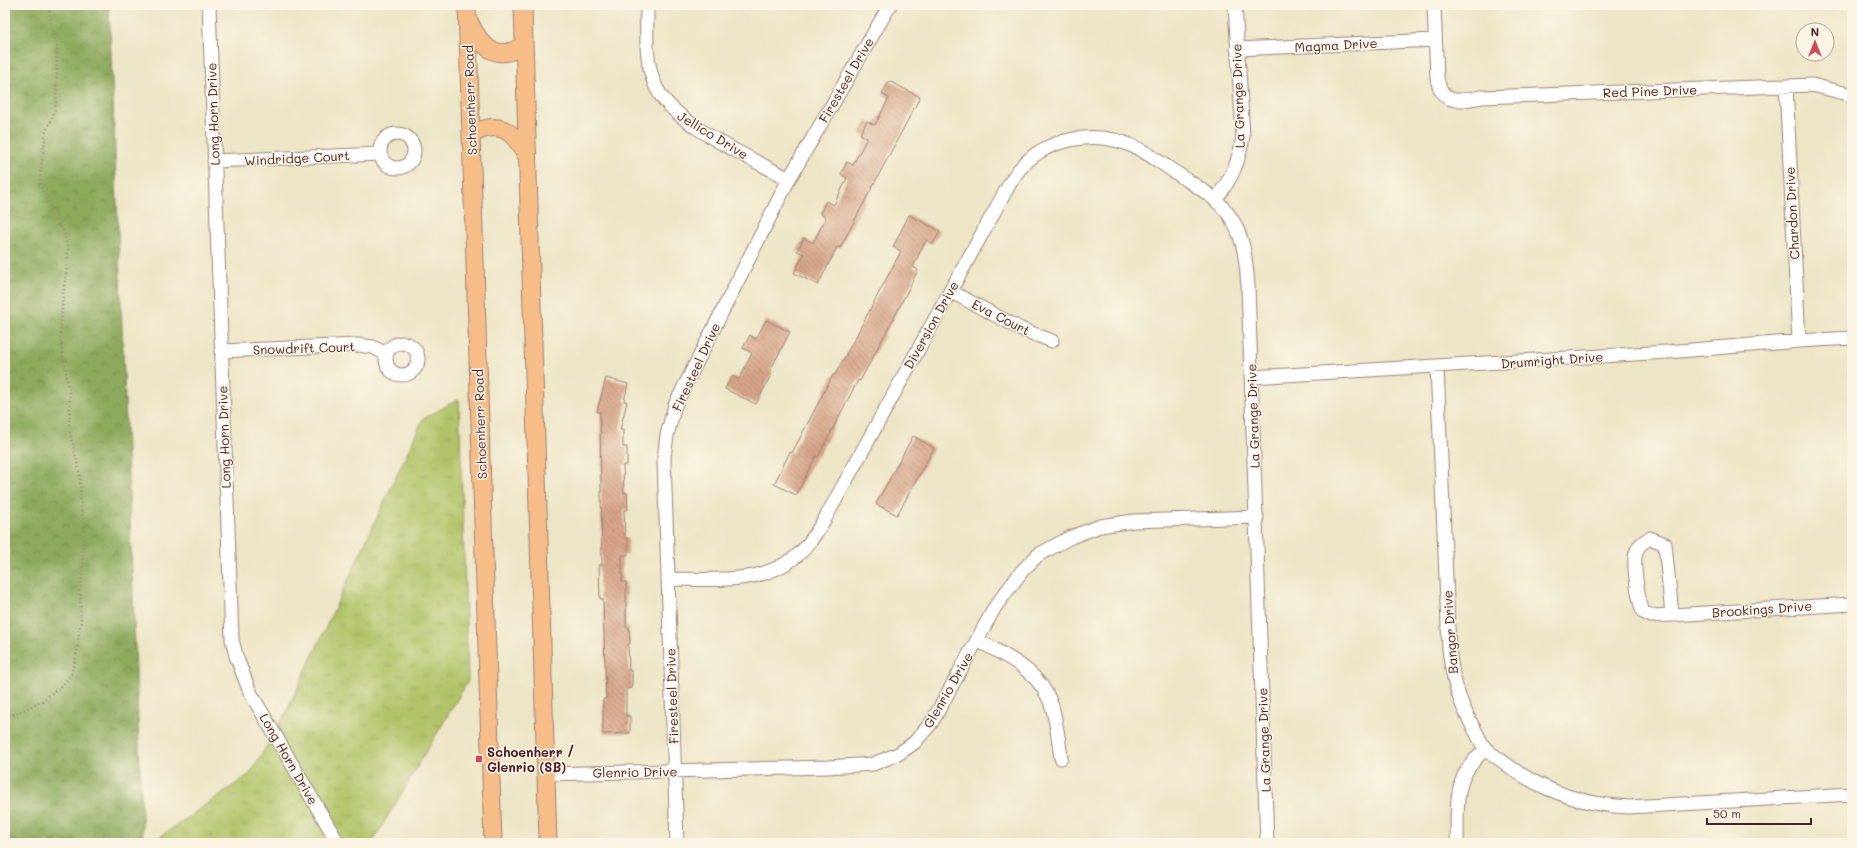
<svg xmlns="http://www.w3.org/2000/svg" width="1857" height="848" font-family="Mali,sans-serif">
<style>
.grass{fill:url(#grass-tufts);stroke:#7d7149}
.forest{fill:url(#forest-crowns);stroke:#6b6444}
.building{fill:url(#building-back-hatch)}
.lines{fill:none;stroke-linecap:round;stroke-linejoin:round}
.minor-casing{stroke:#9b8278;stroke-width:15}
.major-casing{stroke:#9b8278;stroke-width:19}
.path{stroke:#9b8278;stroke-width:2.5;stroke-dasharray:1 3;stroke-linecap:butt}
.minor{stroke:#fff;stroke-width:13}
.major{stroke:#f7bd88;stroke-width:17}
.poi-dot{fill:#d1495b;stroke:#fcf5e5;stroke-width:1.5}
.labels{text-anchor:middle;stroke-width:3;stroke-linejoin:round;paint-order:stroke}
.street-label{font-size:13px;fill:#4a1f2b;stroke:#fcf5e5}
.poi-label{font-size:13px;font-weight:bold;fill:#4a1f2b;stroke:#fcf5e5;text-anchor:start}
</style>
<defs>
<pattern id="grass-tufts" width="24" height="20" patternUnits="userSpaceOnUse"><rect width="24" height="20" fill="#b0c367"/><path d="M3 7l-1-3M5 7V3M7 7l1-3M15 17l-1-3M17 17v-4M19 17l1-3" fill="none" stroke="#99a75a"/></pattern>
<pattern id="forest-crowns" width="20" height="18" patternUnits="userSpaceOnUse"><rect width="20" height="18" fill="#8ca95c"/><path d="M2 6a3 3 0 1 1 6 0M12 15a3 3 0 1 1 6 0" fill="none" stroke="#74894c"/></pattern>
<pattern id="building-back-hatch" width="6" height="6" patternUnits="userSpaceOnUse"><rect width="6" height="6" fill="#d7a487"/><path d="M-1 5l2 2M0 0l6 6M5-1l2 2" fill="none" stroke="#b0856f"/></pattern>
</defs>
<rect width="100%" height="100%" fill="#fcf5e5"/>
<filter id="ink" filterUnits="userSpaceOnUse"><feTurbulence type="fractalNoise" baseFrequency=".025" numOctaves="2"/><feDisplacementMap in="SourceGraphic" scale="8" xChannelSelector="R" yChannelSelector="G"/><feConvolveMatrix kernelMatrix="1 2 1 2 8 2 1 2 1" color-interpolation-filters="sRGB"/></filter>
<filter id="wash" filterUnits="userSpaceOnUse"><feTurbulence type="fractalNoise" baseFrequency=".012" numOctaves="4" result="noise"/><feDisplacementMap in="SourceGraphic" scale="16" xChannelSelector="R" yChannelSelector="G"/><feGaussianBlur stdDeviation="0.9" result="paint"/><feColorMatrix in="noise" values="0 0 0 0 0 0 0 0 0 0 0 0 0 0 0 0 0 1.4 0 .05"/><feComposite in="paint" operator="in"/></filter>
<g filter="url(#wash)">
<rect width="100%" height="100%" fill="#ece5c6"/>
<path class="grass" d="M459,399L468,681L372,843H151L250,774L284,717L423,419Z"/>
<path class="forest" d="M5,5H109L143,843H5Z"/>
<g id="blocks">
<path class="building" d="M889,81L920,97L840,248L837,247L818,285L794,273L804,254L797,251L804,238L813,243L826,217L820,214L826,201L834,205L847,178L841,174L847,162L853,165L867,138L860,134L867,121L875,125L889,98L882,94Z
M909,215L940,231L933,244L926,240L913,267L918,270L898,310L860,381L858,380L818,457L816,456L796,495L774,484L790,452L792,453L833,375H835L855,338L901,251L893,247Z
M766,320L790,332L770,371L772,373L756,404L725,389L732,376L739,379L752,353L743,348L750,335L756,339Z
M606,378L628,384L624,401L627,402L620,430H623V447H627V465H623L624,493H627L628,510H624L625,538H628V555H622V582H626V627H629L630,644H628L629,671H632V688L626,689V716H630V733L603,734V699H606L603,599H600L599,565H602L600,412H597Z
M913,436L934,448L897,515L876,504Z"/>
</g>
</g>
<g filter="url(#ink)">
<use href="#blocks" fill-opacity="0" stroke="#9b8278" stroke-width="1"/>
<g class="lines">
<g class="minor-casing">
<path id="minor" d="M209,5L232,639L236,656L250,692L338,843
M647,5C647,32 644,64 657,89C675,125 753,159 789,179
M1434,5L1437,78C1442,106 1459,101 1482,97L1812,85L1852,95
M1237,49L1435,40
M1786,86L1799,341
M380 151a17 17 0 1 1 34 0a17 17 0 1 1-34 0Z
M214,161L380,154
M1216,199C1232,178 1239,162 1243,136L1235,5
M950,291L1021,329L1052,341
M386 359a16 16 0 1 1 32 0a16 16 0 1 1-32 0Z
M221,351L358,345L373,347L386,354
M1437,367L1449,649C1453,682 1459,703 1476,732C1479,737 1481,744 1485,748C1489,753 1497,757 1502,761C1539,790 1583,805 1629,807L1852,794
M1251,377L1667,352L1799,341L1852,338
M669,579C711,579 759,585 794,558C808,548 817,531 826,517L1005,192C1009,185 1013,177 1018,171C1046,136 1098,129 1137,148C1151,155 1165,166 1178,174C1199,188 1222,200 1234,223C1245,243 1246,263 1248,285L1267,843
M1672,615L1665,544L1650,538C1643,542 1638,545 1636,553C1632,563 1639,602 1643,612L1651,616L1672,615L1852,604
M977,640C1008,657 1043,672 1053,710C1057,726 1059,742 1061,758
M545,774L828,767L873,764L898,754L914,743L932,722L995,607L1022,571L1038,555L1071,537L1100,526L1134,521L1257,517
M677,843L664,458L667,435L675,405L789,179L890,5
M1457,843C1458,819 1454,791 1467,770C1472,762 1479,755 1485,749"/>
</g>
<g class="major-casing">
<path id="major" d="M467,5L493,843
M523,5L548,843
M469,21C481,47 496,63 524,45
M471,135C498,119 513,130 526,155"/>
</g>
<path class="path" d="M5,716L15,714L42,701L64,684L72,672L76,657L81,621L80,591L82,577L84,523L81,507L80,475L69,428L70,399L60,335L63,294L67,268L68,249L65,235L41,187L40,175L46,131L53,116L56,102L57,46L51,27L49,5"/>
<use href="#minor" class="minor"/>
<use href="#major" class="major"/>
</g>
</g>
<rect class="poi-dot" x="475" y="755" width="8" height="8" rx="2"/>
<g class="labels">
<g class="street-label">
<text transform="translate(1336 45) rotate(-3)" y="5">Magma Drive</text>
<text transform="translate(846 80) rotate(-60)" y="5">Firesteel Drive</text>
<text transform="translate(1650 91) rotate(-2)" y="5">Red Pine Drive</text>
<text transform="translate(1238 96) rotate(-92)" y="5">La Grange Drive</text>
<text transform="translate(470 100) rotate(-92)" y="5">Schoenherr Road</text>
<text transform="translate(213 114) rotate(-92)" y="5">Long Horn Drive</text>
<text transform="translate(713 135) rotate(31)" y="5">Jellico Drive</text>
<text transform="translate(297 158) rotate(-3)" y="5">Windridge Court</text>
<text transform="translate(1792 213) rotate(-93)" y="5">Chardon Drive</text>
<text transform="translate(1001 317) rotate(27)" y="5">Eva Court</text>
<text transform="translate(931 325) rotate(-61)" y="5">Diversion Drive</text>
<text transform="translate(304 348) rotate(-2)" y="5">Snowdrift Court</text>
<text transform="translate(1552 360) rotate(-4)" y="5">Drumright Drive</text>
<text transform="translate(696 367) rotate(-65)" y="5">Firesteel Drive</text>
<text transform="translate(1253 416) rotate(-92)" y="5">La Grange Drive</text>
<text transform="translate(480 424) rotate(-92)" y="5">Schoenherr Road</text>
<text transform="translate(224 437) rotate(-92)" y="5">Long Horn Drive</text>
<text transform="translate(1762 609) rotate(-4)" y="5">Brookings Drive</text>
<text transform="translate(1450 632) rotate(-94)" y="5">Bangor Drive</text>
<text transform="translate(948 690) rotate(-60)" y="5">Glenrio Drive</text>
<text transform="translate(672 696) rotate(-92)" y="5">Firesteel Drive</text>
<text transform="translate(1264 740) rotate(-92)" y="5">La Grange Drive</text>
<text transform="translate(289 759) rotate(60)" y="5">Long Horn Drive</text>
<text transform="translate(635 772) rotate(-1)" y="5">Glenrio Drive</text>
</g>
<g class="poi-label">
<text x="487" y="757">Schoenherr /<tspan x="487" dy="15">Glenrio (SB)</tspan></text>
</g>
</g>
<rect width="1857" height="848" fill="none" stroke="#fcf5e5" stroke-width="20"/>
<g transform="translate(1815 42)"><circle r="19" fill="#fcf5e5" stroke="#b59f9b"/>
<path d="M0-3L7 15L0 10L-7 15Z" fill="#d1495b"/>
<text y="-6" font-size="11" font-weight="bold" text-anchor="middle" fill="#4a1f2b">N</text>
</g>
<path d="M1707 818v6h104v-6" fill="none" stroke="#4a1f2b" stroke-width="2"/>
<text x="1713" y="818" font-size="12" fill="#4a1f2b" stroke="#fcf5e5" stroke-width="3" paint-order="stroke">50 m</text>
</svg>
